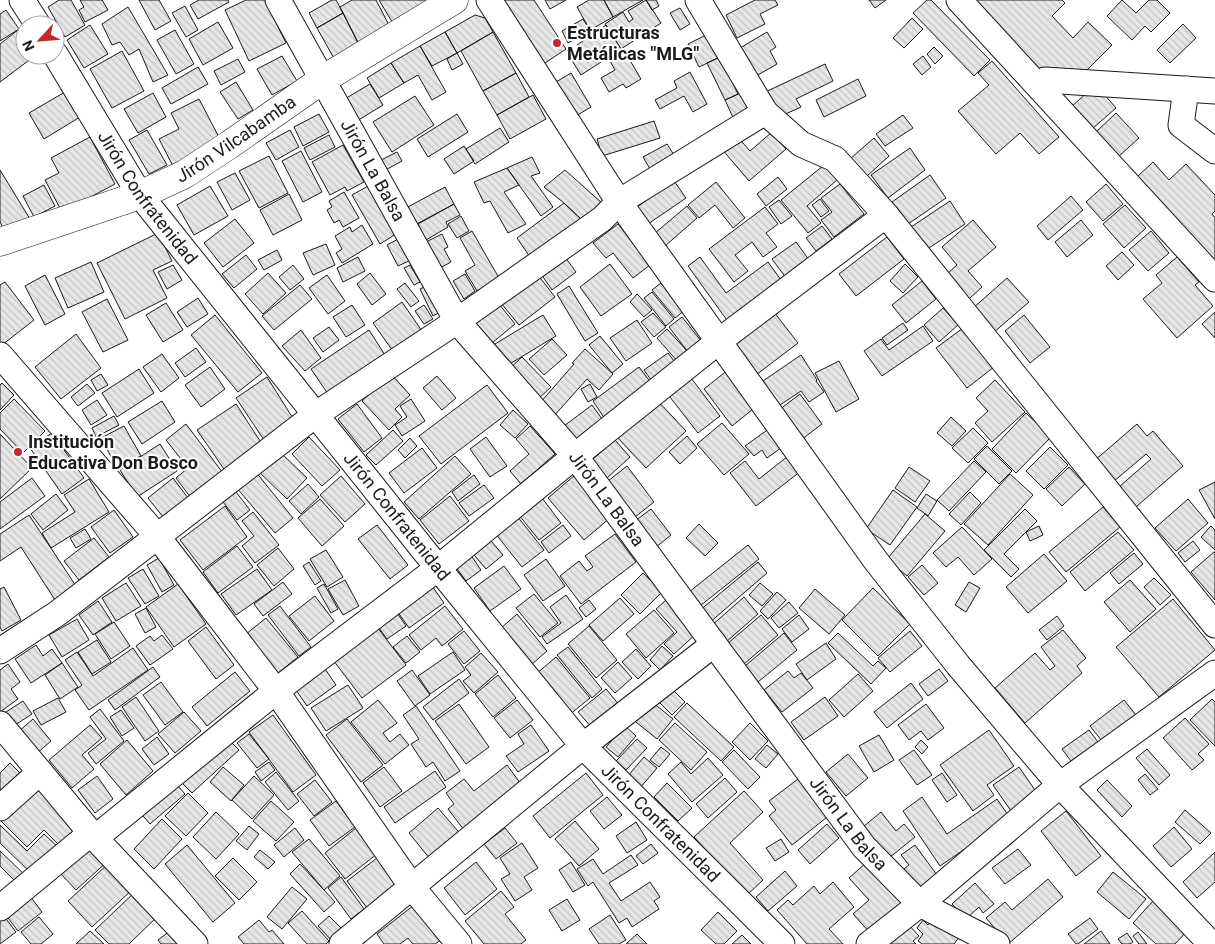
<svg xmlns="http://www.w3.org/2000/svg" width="1215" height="944" font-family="Roboto,sans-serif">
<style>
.building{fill:url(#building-back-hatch);stroke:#1a1a1a}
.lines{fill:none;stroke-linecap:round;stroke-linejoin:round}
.minor-casing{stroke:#1a1a1a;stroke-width:27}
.major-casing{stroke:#1a1a1a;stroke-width:29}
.minor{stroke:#fff;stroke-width:25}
.major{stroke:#fff;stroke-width:28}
.poi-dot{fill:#c62828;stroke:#fff;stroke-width:2}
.labels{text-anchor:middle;stroke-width:4;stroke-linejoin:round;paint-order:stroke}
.poi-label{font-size:18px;font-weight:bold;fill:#1a1a1a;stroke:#fff;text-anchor:start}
.street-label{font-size:18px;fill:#1a1a1a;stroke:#fff}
</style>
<defs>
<pattern id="building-back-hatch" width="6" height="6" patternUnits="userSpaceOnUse" patternTransform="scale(1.25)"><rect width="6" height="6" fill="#e6e6e6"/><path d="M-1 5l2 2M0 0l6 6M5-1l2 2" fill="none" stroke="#c5c5c5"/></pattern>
</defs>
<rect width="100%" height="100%" fill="#fff"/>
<path class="building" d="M59,0H71L85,25L65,37L48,7Z
M80,0H102L108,10L85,22L79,10L84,7Z
M139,0H159L171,21L155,30Z
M199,0H228L229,2L198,19L190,5Z
M246,0H265L286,43L249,61L225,10Z
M332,0H336L343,13L317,28L309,13Z
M352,0H376L390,27L360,47L340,7Z
M379,0H427L429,4L394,25Z
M506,0H534L566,49L539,67L499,4Z
M545,0H566L550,9Z
M589,0H604L613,17L590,30L577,7Z
M604,0H643L613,17Z
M646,0L661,23L621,49L605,24L623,12L629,22L633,19L628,11Z
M646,0H656L659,6L652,10Z
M755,0H775L778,5L760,14L765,24L737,38L726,15Z
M869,0H886L875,8Z
M927,0H931L990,60L974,76L913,13Z
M972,0H1062L1065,3L1052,16L1073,38L1088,22L1112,45L1064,93Z
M1122,0L1136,13L1149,0H1157L1170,13L1151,32L1145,26L1132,40L1107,16Z
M185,6L198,30L186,37L172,13Z
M128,7L168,75L153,82L139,49L129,55L120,42L112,45L102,24Z
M680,8L690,24L680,30L670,13Z
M6,10L19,29L0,41V14Z
M343,13L361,48L336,62L317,28Z
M475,15L485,18L493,32L457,53L445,32Z
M912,18L923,29L904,48L893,38Z
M583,19L590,30L568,43L562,31Z
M218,22L233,48L203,65L189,39Z
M1183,24L1196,38L1170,63L1157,50Z
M90,25L108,54L84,68L67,40Z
M606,25L621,49L581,75L569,56L579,49L577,45Z
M18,30L25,40V55H36L0,82V44Z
M175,30L194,64L176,74L157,40Z
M445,32L457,53L432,66L420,46Z
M493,32L516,73L483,91L461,51Z
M767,32L776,47L770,51L777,64L756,76L740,48Z
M708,34L720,57L699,67L688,44Z
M420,46L446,92L432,100L418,75L404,83L391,63Z
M934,47L943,56L935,64L927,54Z
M122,51L144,91L112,108L90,69Z
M625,52L641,79L626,88L623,84L609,92L601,78L615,70L610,61Z
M457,53L463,64L452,70L447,59Z
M282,56L297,81L272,95L257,69Z
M923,56L931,67L922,75L913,64Z
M720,57L738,94L725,100L707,63Z
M238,59L245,72L221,85L214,71Z
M992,61L1059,137L1039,154L1020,133L996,154L958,111L989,85L978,73Z
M391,63L404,83L379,98L367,78Z
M825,64L833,81L796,99L801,107L781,116L761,94Z
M198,67L208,84L171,104L162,88Z
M690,72L707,104L693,112L684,96L660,109L655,100L677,88L674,81Z
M516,73L529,97L497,115L483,91Z
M571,73L591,107L571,119L551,85Z
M858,79L866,96L824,117L816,100Z
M236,82L253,110L238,119L220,92Z
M370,84L383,105L352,124L338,103Z
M1096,85L1116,108L1092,129L1072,106Z
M65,92L80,117L44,139L29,113Z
M743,92L753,114L735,122L725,100Z
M153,93L166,117L138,133L124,109Z
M533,95L546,119L510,139L497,115Z
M415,96L434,125L392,152L373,122Z
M199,99L222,143L174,168L159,139L179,129L171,113Z
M1116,113L1139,138L1118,157L1096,132Z
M319,114L329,132L303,146L294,127Z
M457,114L468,132L428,157L417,139Z
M903,115L913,128L885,146L876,134Z
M654,121L660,138L602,156L597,139Z
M500,128L509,142L475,164L466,149Z
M147,130L167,165L149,174L129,140Z
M290,130L299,147L276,160L266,143Z
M772,132L786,149L749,181L721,148L736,135L750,151Z
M329,135L335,147L310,160L304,148Z
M90,137L115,184L62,212L45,180L59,173L51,158Z
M874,138L889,156L866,177L850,159Z
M667,144L674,155L650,169L643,157Z
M343,145L364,182L347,191L345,187L330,195L312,162Z
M464,146L474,161L454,174L444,159Z
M910,148L925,170L888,198L871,175Z
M301,151L322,192L303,202L282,161Z
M397,152L402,161L380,173L375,163Z
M269,156L288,193L259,208L239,171Z
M532,157L540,173L531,176L553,207L541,216L507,168Z
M1153,162L1169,180L1186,164L1215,195V211L1212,214L1215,218V262L1137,177Z
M824,165L837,180L807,206L821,223L808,233L781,200Z
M507,168L519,185L504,192L526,224L508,233L490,201L484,203L474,182Z
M0,170L30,219L3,229L0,221Z
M565,170L602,203L581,219L564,203L544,187Z
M235,173L250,200L232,210L217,182Z
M930,175L946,198L908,224L892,202Z
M778,177L787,189L766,206L757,194Z
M674,181L686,198L648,224L637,207Z
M716,182L745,218L733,228L715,205L699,218L688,205Z
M840,184L864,214L834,237L821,220L832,212L821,198Z
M1106,184L1123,204L1103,221L1086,202Z
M44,185L55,206L34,217L23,196Z
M210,186L228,216L194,235L177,205Z
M368,186L396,234L380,244L352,195Z
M445,187L454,204L413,226L404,209Z
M344,192L359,218L343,227L339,220L334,223L327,210L332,207L329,201Z
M289,194L302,220L273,235L260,210Z
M1071,196L1083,210L1048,240L1037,226Z
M820,199L829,211L821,217L812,205Z
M779,200L792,216L781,224L769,207Z
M950,201L965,224L926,250L911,227Z
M564,203L581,219L530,257L517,238Z
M454,204L460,215L446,222L448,227L426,240L418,224Z
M1125,205L1146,228L1124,248L1103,224Z
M687,206L697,218L665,246L654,234Z
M765,207L778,224L766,233L777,247L763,257L752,242L735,255L748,271L734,282L709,249Z
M461,216L469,231L457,238L448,224Z
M235,219L254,243L223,267L204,243Z
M973,220L996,247L968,271L982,287L969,299L947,274L957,265L942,247Z
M1081,220L1093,235L1067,257L1055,242Z
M618,224L650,265L633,278L613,253L606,258L593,243Z
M362,225L373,244L342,263L336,253L342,249L335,236L350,227L352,232Z
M822,226L832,239L816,251L806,238Z
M472,231L499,278L477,291L465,271L475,265L460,238Z
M1151,231L1169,253L1148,271L1129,250Z
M158,233L172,261L153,270L167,298L125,319L97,263Z
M442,234L448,247L444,249L451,262L440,268L426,242Z
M887,237L904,259L856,296L839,274Z
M400,238L411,260L398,266L387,245Z
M796,242L812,264L789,282L772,259Z
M326,244L335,265L313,275L303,253Z
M277,250L282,260L264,270L258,260Z
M1122,252L1134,265L1118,280L1106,266Z
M246,255L257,269L234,288L222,274Z
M358,257L365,271L343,282L337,268Z
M565,257L576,272L552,290L541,274Z
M700,257L726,293L768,262L784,284L729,323L688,266Z
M1177,257L1199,282L1195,285L1213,306L1177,338L1143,299L1162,283L1156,275Z
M91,262L104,292L68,308L55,278Z
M610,264L632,294L601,316L580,287Z
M905,264L918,277L903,293L890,281Z
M173,265L182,280L167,289L158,272Z
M293,265L304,279L290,290L279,277Z
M410,265L420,282L414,285L404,268Z
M268,273L286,293L263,314L245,294Z
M370,273L386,294L372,305L357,284Z
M465,274L475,291L464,299L453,281Z
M537,274L555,297L519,325L501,303Z
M45,275L65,314L45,325L25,286Z
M327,275L345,301L328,314L309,288Z
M1007,278L1029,302L993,333L972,309Z
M922,281L936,299L906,323L892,305Z
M5,282L34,320L2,345L0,343V285Z
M405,283L419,301L411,307L397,289Z
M661,283L684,311L675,318L652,290Z
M300,285L312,299L274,330L262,316Z
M428,285L442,311L433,316L420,289Z
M569,286L598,333L585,341L557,294Z
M652,292L674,319L666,326L644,298Z
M637,294L652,310L644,317L630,302Z
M198,298L208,314L187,327L177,312Z
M107,299L128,340L103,352L82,312Z
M402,302L424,334L395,354L373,323Z
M166,303L183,330L163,342L146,315Z
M499,304L515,324L492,343L476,323Z
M352,305L365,325L346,337L333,317Z
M424,305L433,319L424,324L415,311Z
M943,308L958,325L939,342L924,325Z
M774,312L798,343L756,375L732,344Z
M1215,312V338L1202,324Z
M653,313L666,327L654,337L641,322Z
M215,315L262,373L238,392L191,335Z
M543,315L556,336L503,368L490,347Z
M1024,315L1050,347L1030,363L1005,331Z
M682,317L702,342L688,352L669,327Z
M637,320L652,343L626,361L610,338Z
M903,323L908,330L887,345L882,338Z
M923,326L933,341L882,376L864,351L881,339L889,350Z
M329,327L339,340L323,352L313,338Z
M963,328L994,367L967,388L936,348Z
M667,329L688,352L678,362L657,338Z
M301,330L321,358L305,371L282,346Z
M369,330L385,355L328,394L311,369Z
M76,334L101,368L61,399L35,367Z
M600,336L623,364L612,373L589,345Z
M552,339L567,355L544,375L529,359Z
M196,348L206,362L185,377L175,363Z
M585,349L613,374L599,390L587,379L553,417L539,404L574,364L572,363Z
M668,353L680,369L656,387L644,370Z
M162,354L179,378L161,392L143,367Z
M801,355L817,380L816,381L824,392L809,402L801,391L777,407L760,383Z
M522,357L551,387L536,401L507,371Z
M839,361L859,399L836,412L815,373Z
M210,367L225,389L201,407L185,385Z
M639,367L654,387L607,422L593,401Z
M139,369L154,393L117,417L102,393Z
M729,369L758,405L732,426L704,389Z
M101,374L108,385L97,391L91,380Z
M391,374L410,395L395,409L402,417L389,430L362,401Z
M688,374L720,416L698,433L666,392Z
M437,376L456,398L442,410L423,388Z
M267,377L294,420L264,440L236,398Z
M995,380L1025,412L992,442L975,423L988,411L976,398Z
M2,383L14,395L0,410V385Z
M87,384L95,393L78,406L71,397Z
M590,384L597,397L588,402L581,389Z
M487,385L508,413L441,464L419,436Z
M800,394L822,424L801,440L779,410Z
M14,399L45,431L23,453L0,429V413Z
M411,399L425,421L402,436L395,425L407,417L400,406Z
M656,399L686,431L646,468L616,436Z
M97,400L107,415L91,425L82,410Z
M162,401L175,422L142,444L128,422Z
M236,404L264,447L226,472L197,430Z
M357,404L382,438L364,452L338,419Z
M592,405L607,426L579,447L564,426Z
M513,410L528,424L515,438L500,425Z
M1026,413L1051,437L1016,473L992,449Z
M114,416L119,425L96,437L92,428Z
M951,417L966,431L952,446L937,433Z
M722,423L749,454L724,475L697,444Z
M186,424L226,477L191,498L176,478L188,468L166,440Z
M1137,424L1147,436L1153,431L1183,466L1136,507L1119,487L1151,459L1146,454L1113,482L1094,461Z
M124,426L141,456L117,468L101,438Z
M530,426L555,454L521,484L510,471L529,454L516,439Z
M770,428L781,448L767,458L762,450L754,456L745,446Z
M973,428L988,443L968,463L952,448Z
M393,430L403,441L376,465L366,455Z
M52,433L84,478L62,494L30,448Z
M0,434L32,468L0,499Z
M687,436L697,448L680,464L669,452Z
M309,437L340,470L322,486L292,454Z
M486,437L507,466L490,477L470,449Z
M410,438L417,446L405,458L398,450Z
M615,440L630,457L607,478L592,460Z
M160,444L177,471L137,497L120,470Z
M987,446L1012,471L999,484L974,459Z
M1050,447L1068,465L1044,489L1026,471Z
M422,448L437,468L404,493L389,473Z
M278,450L307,478L287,499L258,471Z
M455,456L471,474L419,519L404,502Z
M788,456L801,471L756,506L730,473L745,461L759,479Z
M974,461L986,472L949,511L937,500Z
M627,466L654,502L635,517L608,481Z
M909,467L930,481L915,502L895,488Z
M1069,467L1085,484L1062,506L1046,489Z
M255,471L293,518L275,533L236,487Z
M1010,474L1033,495L988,545L964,524Z
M474,475L480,484L458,501L452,492Z
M575,475L611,517L584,540L548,498Z
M341,476L365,504L345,522L320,495Z
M32,478L45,496L0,529V502Z
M173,478L188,498L163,517L148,498Z
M89,479L109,512L51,548L42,533L75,512L64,495Z
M1215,482V519L1199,490Z
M308,484L319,497L301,514L289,501Z
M484,485L494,498L469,516L459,503Z
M893,490L917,507L890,545L866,529Z
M236,492L250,510L237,520L223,502Z
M970,492L981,503L961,525L949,514Z
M56,494L68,510L43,530L31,514Z
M926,494L937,501L928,516L917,508Z
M450,496L469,521L439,544L420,520Z
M542,498L561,523L539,540L519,515Z
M320,499L344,526L322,546L298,518Z
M1188,499L1208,523L1176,551L1155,528Z
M225,506L247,537L203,570L180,540Z
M1103,507L1120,527L1066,572L1049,552Z
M651,509L671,535L655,548L635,521Z
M1025,509L1037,521L1004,554L1019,569L1011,577L984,550Z
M114,510L133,537L110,553L91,527Z
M253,512L279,545L255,563L242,546L254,536L242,521Z
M925,514L945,531L907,576L887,559Z
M29,515L76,586L55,600L21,547L0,561V534Z
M517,516L544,550L522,567L495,533Z
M699,524L718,543L705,556L686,538Z
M377,525L408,565L390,579L358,539Z
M563,525L571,536L549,553L541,542Z
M1039,526L1043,535L1030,541L1026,532Z
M1211,526L1215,530V550L1201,537Z
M962,527L992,559L974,575L958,557L946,567L933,553Z
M85,529L91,539L76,548L70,538Z
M1118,532L1134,550L1085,591L1070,572Z
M615,534L636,562L581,604L560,576L579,561L587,571L593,567L585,556Z
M486,535L503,555L486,569L469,549Z
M94,538L109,557L79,580L64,561Z
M1193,541L1200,550L1185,562L1178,553Z
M748,545L759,559L700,606L689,592Z
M237,546L253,567L218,593L203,572Z
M278,548L294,569L274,586L257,565Z
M326,550L343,577L327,587L310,559Z
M468,551L481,570L466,581L452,562Z
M1214,552H1215V600L1191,572Z
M1134,553L1143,564L1119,584L1110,573Z
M1044,554L1067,581L1028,613L1006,587Z
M159,558L174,585L162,592L147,565Z
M546,559L565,586L543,601L524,575Z
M309,562L321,581L315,585L303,566Z
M758,562L767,573L709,623L699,611Z
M922,565L938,583L924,595L908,577Z
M504,566L521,589L490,611L474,588Z
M143,569L159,596L145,604L128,578Z
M257,569L272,590L236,615L221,594Z
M643,573L662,592L640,614L621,595Z
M1154,578L1171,595L1160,605L1144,587Z
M345,580L359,606L343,615L328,589Z
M1130,580L1156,609L1130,632L1104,602Z
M283,582L292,594L263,616L254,604Z
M969,582L980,588L966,612L955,605Z
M126,583L141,606L116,621L102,598Z
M430,583L444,603L409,628L395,608Z
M760,583L773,594L762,606L749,595Z
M178,584L206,624L174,647L146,607Z
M324,584L338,609L331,613L317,588Z
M4,587L21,620L2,631L0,627V589Z
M873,588L910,624L878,656L842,620Z
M815,589L845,615L829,634L799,608Z
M777,592L786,600L768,619L760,611Z
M534,594L558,623L540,637L516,608Z
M566,595L583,619L547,644L542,637L561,623L550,607Z
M315,596L334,621L309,641L289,616Z
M744,597L758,614L725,643L711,626Z
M620,598L634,614L603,641L589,625Z
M1173,599L1215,650L1159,697L1116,647Z
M589,600L596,609L586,617L579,608Z
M666,600L697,633L674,654L664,644L677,632L656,609Z
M98,601L112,622L93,635L79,615Z
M789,602L798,613L779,628L771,618Z
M280,606L311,647L299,656L268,615Z
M445,606L463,629L442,646L436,638L421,650L409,635Z
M146,608L156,627L145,633L135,614Z
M654,610L674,633L646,658L626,634Z
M398,614L406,626L387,639L379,628Z
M517,614L547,651L531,665L501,628Z
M761,615L778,635L744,664L727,644Z
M799,615L809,629L792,642L782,629Z
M1057,616L1064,626L1047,640L1039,630Z
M266,618L298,657L278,673L246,634Z
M77,619L89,640L62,657L49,635Z
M114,622L130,646L111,659L95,634Z
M374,623L406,665L362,698L330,656Z
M589,626L617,660L596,678L568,644Z
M206,627L234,665L216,679L188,641Z
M1063,630L1086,658L1077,666L1082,673L1025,723L995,688L1035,653L1050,670L1055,666L1041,647Z
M464,631L480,651L464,664L448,644Z
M910,631L922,646L890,672L878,658Z
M784,633L797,650L758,682L745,666Z
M838,633L873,666L878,661L886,668L871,684L828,643Z
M162,635L173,649L150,665L136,646L150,636L154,641Z
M407,636L420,652L406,663L393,647Z
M97,640L111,662L92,674L78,652Z
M826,643L836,659L807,680L796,664Z
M36,645L43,656L52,649L62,663L31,683L15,659Z
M662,646L673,656L660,670L650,660Z
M568,647L602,689L592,698L557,655Z
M133,648L148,670L89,710L75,690L82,685L65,660L77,652L93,676Z
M636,649L651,666L638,679L622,662Z
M453,652L465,670L430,694L418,676Z
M481,653L498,672L474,693L463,681L471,675L465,667Z
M556,657L590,698L569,715L536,674Z
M618,662L632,678L615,693L601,678Z
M62,663L78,687L60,699L45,675Z
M321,663L336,685L307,706L291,683Z
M8,664L20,682L11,689L18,699L0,712V670Z
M153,667L160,677L115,710L108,700Z
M939,669L948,681L928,696L919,684Z
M412,670L430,695L415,706L397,681Z
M788,671L794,678L801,673L813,688L782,712L764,690Z
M235,672L250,691L207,726L192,707Z
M858,674L873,691L844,717L829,700Z
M498,675L516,698L493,717L475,694Z
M459,679L469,693L433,720L423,707Z
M161,682L183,712L165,725L143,695Z
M665,682L685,702L672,715L652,695Z
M911,683L923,699L887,728L874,712Z
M348,685L363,708L326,731L311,708Z
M606,689L620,706L593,729L578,712Z
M136,697L159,731L145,741L122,707Z
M825,697L838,716L804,740L791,722Z
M58,698L66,712L41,725L33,711Z
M647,698L673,719L657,739L631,718Z
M1212,699L1215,702V746L1190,720Z
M378,700L397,723L383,733L390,742L400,734L409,745L385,764L351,722Z
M517,700L533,720L510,738L494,718Z
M1124,700L1136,715L1102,741L1090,726Z
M23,701L32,714L12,727L3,714Z
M687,703L734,747L721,761L674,717Z
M459,704L489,747L466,764L435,721Z
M926,704L944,728L928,740L921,731L909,740L898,725Z
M416,706L460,771L445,781L433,762L426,767L411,744L419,739L403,715Z
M100,709L124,741L96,764L88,753L106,739L90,717Z
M121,710L134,728L122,736L110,717Z
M184,712L201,731L175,753L158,734Z
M273,715L316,775L293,792L249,732Z
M1185,718L1209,744L1198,754L1204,760L1192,770L1163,738Z
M33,719L51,741L36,754L17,733Z
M347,719L383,765L361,782L326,735Z
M675,723L707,752L691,770L659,740Z
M750,723L768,741L750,760L732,742Z
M90,725L102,738L82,755L94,769L72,788L49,760Z
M531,725L549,751L518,772L506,756L524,744L518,734Z
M625,726L636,736L618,757L606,747Z
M989,730L1014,766L987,785L994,795L973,811L940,765Z
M1089,730L1098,742L1071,761L1062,749Z
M249,734L269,759L257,768L237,743Z
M224,735L239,750L192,793L177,778Z
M879,735L894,760L874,772L859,746Z
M157,737L169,754L154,765L142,749Z
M637,739L647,748L626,770L616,761Z
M127,740L153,771L126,795L100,764Z
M921,740L928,747L922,754L915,747Z
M767,745L778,754L766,768L755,759Z
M661,747L670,754L659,767L650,760Z
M1147,749L1170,775L1159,785L1136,758Z
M734,750L760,777L748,789L722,762Z
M914,750L932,775L917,785L899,760Z
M848,754L868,778L846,796L826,772Z
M644,757L657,768L640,788L627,777Z
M708,758L723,775L692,802L668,774L681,762L691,774Z
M269,762L275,770L261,781L255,772Z
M10,763L21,774L0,796V773Z
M507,765L521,784L464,830L448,809L454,804L446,793L464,779L474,791Z
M223,767L244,785L231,801L210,782Z
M384,767L402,791L380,807L363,783Z
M1019,767L1037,793L1011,811L993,785Z
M435,771L446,787L395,823L384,807Z
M276,772L299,801L288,810L265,782Z
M586,773L603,795L550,838L533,816Z
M942,773L957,795L947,802L932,780Z
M1145,774L1158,789L1150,795L1138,780Z
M97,776L113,799L95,813L78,790Z
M254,776L274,795L252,819L232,800Z
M802,776L831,814L792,845L769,816L776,810L769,801Z
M725,778L737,792L708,818L696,804Z
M172,779L185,794L150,824L137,809Z
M315,780L332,802L314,816L297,794Z
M1107,780L1132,806L1122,817L1097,790Z
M37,783L82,829L63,849L44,830L27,847L0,820Z
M667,783L692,808L678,821L654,797Z
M744,791L763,812L730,843L763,880L747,895L694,837Z
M188,793L208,813L186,836L165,816Z
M607,797L622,815L604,829L590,811Z
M922,797L947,834L997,799L1010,818L940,866L903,811Z
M271,801L294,822L276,841L253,821Z
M336,801L355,827L329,846L310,820Z
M438,808L464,838L434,864L409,833Z
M1185,810L1211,833L1200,844L1175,822Z
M1066,811L1101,856L1076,876L1041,831Z
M216,812L239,834L216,859L193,837Z
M881,812L896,831L904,824L915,837L889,858L863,827Z
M162,819L182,839L154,869L134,849Z
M575,821L599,849L579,866L555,839Z
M636,822L647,840L627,853L616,836Z
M827,824L839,838L810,864L798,850Z
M0,825L27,851L44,834L60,849L34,876L0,843Z
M249,826L259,834L247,850L236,841Z
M1174,827L1192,849L1171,867L1153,846Z
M295,828L304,840L284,857L274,845Z
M356,828L377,854L345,879L325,853Z
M505,828L517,843L496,859L484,844Z
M87,837L109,860L76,890L61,874Z
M309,839L340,876L324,890L292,852Z
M781,839L789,852L775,861L766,848Z
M522,843L538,868L524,877L532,890L515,901L501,879L510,874L500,858Z
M651,844L658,853L643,864L636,856Z
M187,845L235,903L213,922L165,864Z
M915,845L937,875L915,892L900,872L909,865L901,855Z
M1018,849L1031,865L1005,884L992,868Z
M260,850L275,862L268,869L254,857Z
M0,851L29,879L21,887L0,866Z
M1215,852V882L1197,898L1183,882Z
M631,855L638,865L609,883L621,901L650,882L660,897L654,901L659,909L632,927L627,918L619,923L593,882L588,886L577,869L593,859L603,874Z
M233,858L257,882L239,900L215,876Z
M377,858L398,885L367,908L347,881Z
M110,862L134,888L92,927L68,901Z
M476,862L497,889L465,915L444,888Z
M571,862L585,885L573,892L559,870Z
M867,862L905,906L872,935L853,914L869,900L849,878Z
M300,864L335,902L324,912L290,874Z
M785,871L797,886L768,911L756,897Z
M1113,872L1146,899L1129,919L1097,892Z
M341,877L364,909L351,919L328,888Z
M1048,879L1063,897L1008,944L986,918L1005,902L1012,910Z
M833,882L854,907L829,929L843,944H807L777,910L788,900L793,905L814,886L820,894Z
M975,883L994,904L983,913L979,907L966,919L952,904Z
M292,887L307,899L282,929L267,917Z
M137,890L160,914L129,944H109L95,930Z
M501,891L514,907L505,914L526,940L521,944H484L465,921Z
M27,892L42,912L18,931L2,910Z
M567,899L580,920L562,931L549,910Z
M1153,901L1186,932L1175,944H1156L1133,923Z
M414,905L441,940L435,944H413L408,938L400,944H384L377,934Z
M302,911L329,941L326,944H307L288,923Z
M1,912L16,932L0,944V913Z
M718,912L737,931L724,944H716L701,930Z
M610,915L626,940L619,944H599L589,929Z
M329,916L342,929L331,940L318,926Z
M39,917L53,934L41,944H31L21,932Z
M934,917L960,936L954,944H922L918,941L923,934L917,928L923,920L928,925Z
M1090,918L1098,929L1078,944H1076L1068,934Z
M259,920L269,932L272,930L284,944H244L238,937Z
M908,924L919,936L913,941L916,944H887Z
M175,927L189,944H161L158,940Z
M90,931L104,944H76Z
M1101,931L1110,944H1084Z
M1138,932L1147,944H1139L1133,936Z
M1127,933L1133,942L1130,944H1122L1118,939Z
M637,934L647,944H626Z
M742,935L751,944H732Z"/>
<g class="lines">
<g class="minor-casing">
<g id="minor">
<path d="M22,0L38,25"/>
<path id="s1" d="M278,0L457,321L575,456L864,847L920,904L997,944"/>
<path d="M489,0L619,202L876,561L958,665L1060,785L1211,944"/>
<path d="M698,0L765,112L801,144L835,159L886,215L1215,625"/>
<path d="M959,0L1215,279"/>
<path id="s2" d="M55,54L140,195L438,568L583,746L782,944"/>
<path d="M1045,80L1215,91"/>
<path d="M1186,89L1181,125L1215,151"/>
<path d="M0,355L157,536L276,691L412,887L459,944"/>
<path d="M0,651L58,613L315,415L457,321L602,219L619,202L765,112"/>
<path d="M0,724L95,838L195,944"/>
<path d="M0,808L40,772"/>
<path d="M95,838L276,691L438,568L575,456L719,341L886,215"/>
<path d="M0,908L91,833"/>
<path d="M342,944L583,746L714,644"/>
<path d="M869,944L920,904L1060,785L1215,673"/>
</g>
</g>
<g class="major-casing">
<g id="major">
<path id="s3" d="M0,242L140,195L185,174L229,145L322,80L454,0"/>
</g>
</g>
<use href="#minor" class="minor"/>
<use href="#major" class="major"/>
</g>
<g class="poi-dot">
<circle cx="557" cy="43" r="5"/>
<circle cx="18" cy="452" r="5"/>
</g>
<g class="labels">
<g class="poi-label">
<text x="567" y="39">Estructuras<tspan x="567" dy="21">Metálicas "MLG"</tspan></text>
<text x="28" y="448">Institución<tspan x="28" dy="21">Educativa Don Bosco</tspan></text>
</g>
<g class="street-label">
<text dy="6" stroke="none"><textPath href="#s3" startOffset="259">Jirón Vilcabamba</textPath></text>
<text dy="6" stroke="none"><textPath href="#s1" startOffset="195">Jirón La Balsa</textPath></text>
<text dy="6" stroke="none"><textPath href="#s2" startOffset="171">Jirón Confratenidad</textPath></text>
<text dy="6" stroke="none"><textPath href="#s1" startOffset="600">Jirón La Balsa</textPath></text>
<text dy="6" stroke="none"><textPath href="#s2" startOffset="576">Jirón Confratenidad</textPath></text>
<text dy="6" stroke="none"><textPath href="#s1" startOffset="1005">Jirón La Balsa</textPath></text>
<text dy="6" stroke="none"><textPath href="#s2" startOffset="981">Jirón Confratenidad</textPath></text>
</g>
</g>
<g transform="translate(40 40) rotate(244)"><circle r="24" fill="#ffffff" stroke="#a3a3a3"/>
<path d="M0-4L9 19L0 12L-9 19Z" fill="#c62828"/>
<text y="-8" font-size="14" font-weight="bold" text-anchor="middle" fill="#1a1a1a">N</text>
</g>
</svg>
